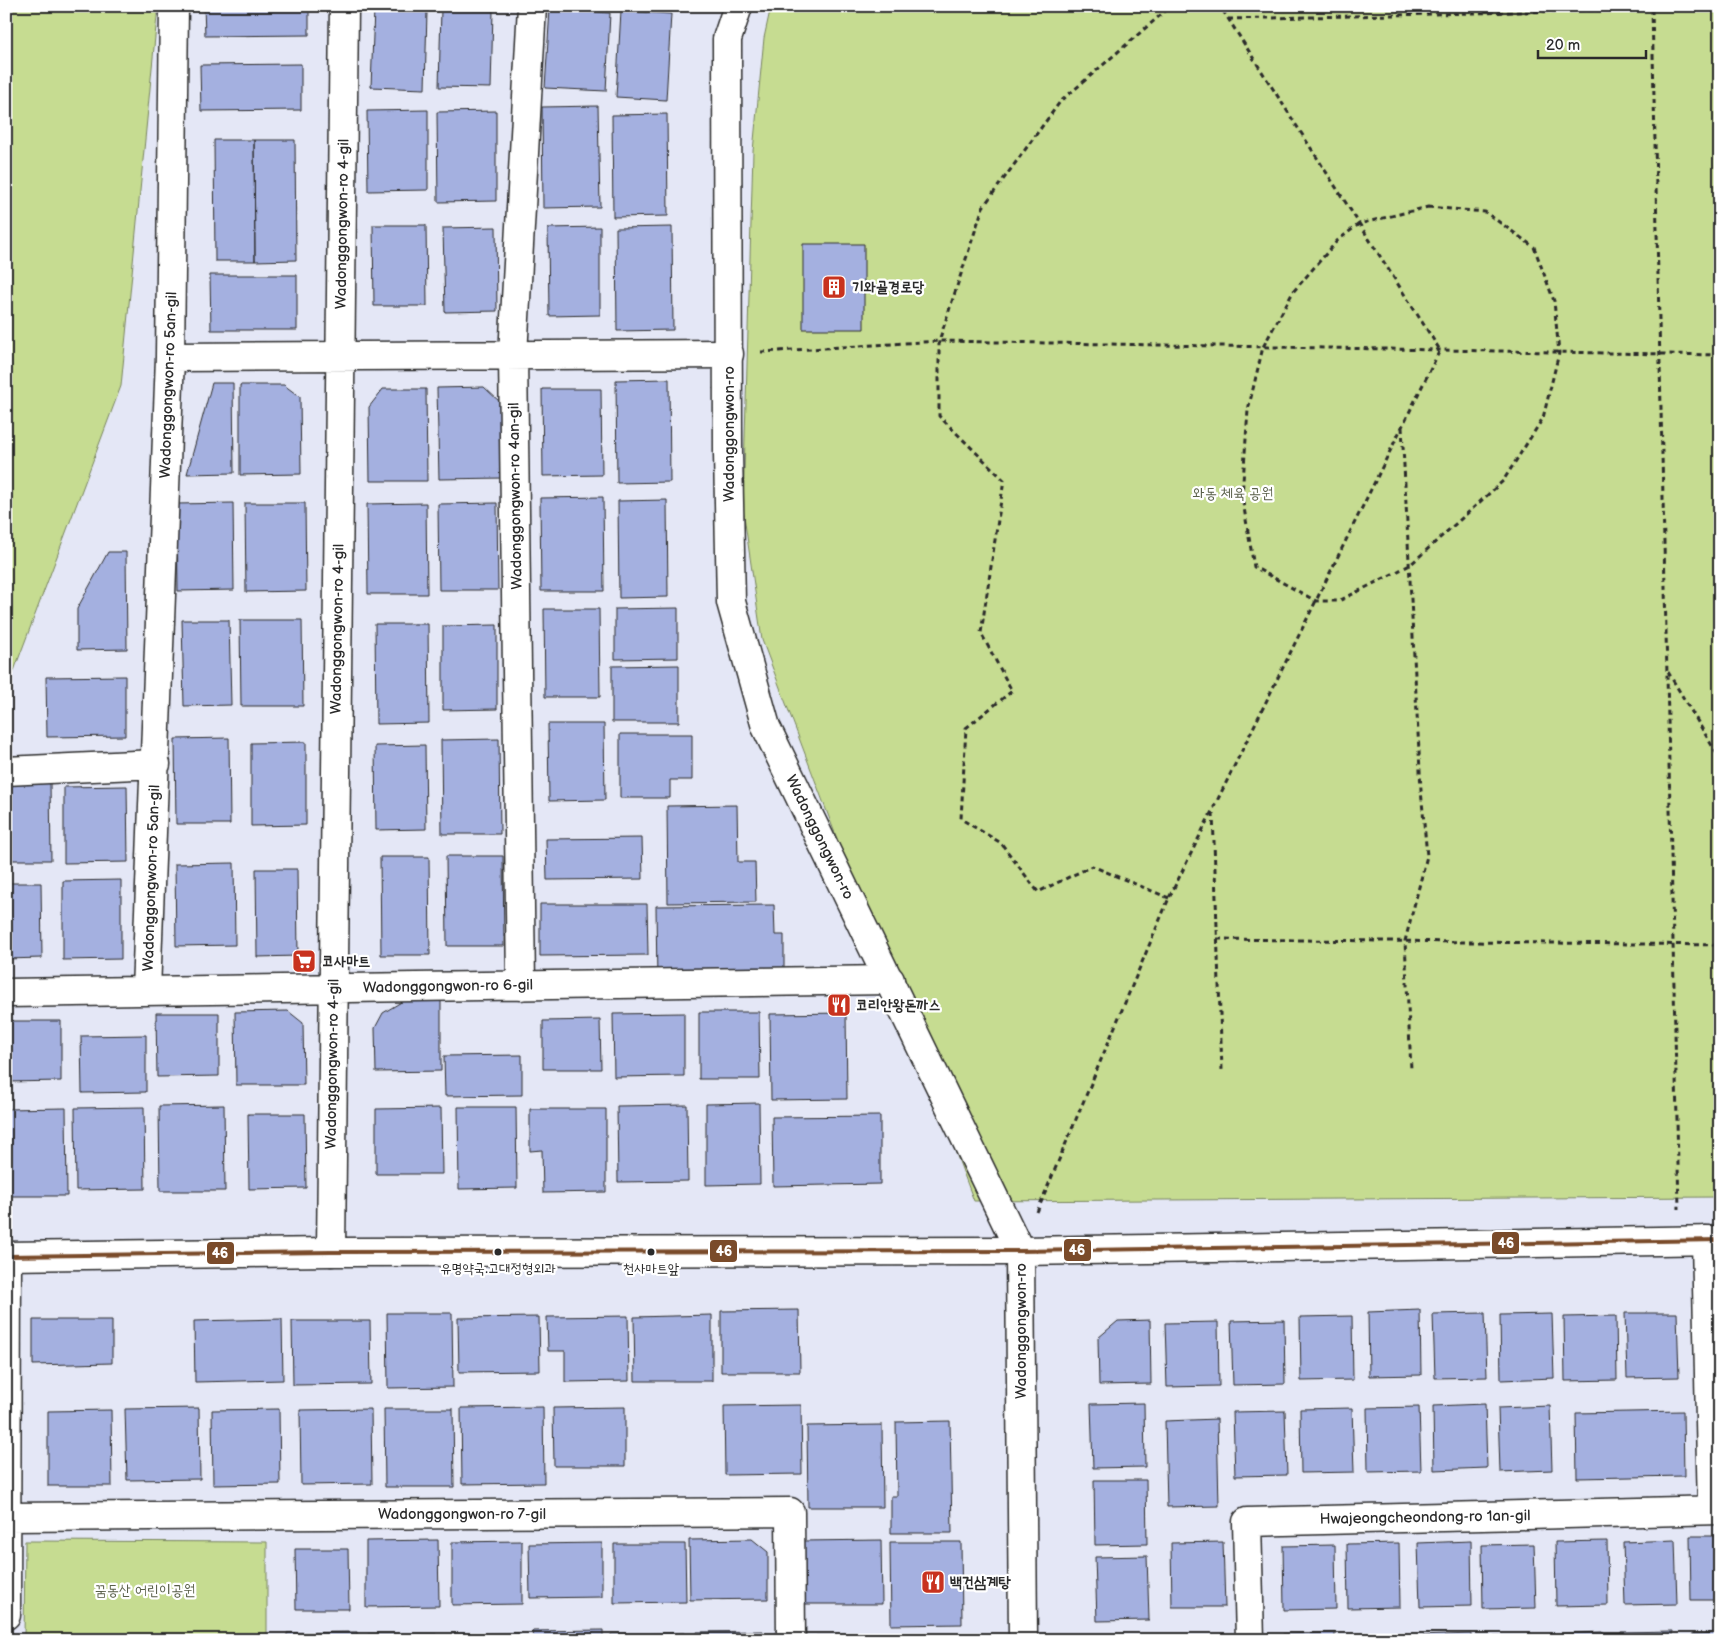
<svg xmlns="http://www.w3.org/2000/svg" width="1726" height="1646" font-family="'Balsamiq Sans','Poor Story',sans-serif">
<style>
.green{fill:#c6dc91;stroke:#78845e}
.building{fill:#a4b0e0;stroke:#2b2b2b}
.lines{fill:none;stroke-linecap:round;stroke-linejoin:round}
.minor-casing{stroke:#2b2b2b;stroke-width:31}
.tertiary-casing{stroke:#2b2b2b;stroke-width:31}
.secondary-casing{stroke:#2b2b2b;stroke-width:31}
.path{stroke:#2b2b2b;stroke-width:3;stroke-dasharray:5 4;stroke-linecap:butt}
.minor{stroke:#fff;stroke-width:28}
.tertiary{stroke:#fff;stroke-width:28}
.secondary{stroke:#fff;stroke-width:28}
.bus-1-casing{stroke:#fff;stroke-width:8}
.bus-1{stroke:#7a4b2a;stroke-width:4}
.bus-dot{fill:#2b2b2b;stroke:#fff;stroke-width:2}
.labels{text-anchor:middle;stroke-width:4.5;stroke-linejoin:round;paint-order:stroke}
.bus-label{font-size:14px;fill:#2b2b2b;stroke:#fff}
.street-label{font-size:15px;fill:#2b2b2b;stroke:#fff}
.poi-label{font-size:15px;font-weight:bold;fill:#2b2b2b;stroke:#fff;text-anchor:start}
.park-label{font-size:15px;fill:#5a604a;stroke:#fff}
.line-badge{stroke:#fff;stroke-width:2}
.badge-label{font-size:14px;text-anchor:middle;font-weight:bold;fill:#fff}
</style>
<rect width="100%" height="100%" fill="#e4e7f6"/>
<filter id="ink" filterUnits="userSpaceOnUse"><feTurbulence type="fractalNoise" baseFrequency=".02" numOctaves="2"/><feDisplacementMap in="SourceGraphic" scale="10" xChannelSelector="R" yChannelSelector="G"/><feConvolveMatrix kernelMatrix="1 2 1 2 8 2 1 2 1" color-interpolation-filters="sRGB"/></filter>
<g filter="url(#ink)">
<path class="green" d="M6,6H158L121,386L6,692Z
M771,6H1720V1197L974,1201L762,640L743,509L753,151L764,38Z
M25,1541L267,1542V1640H24Z"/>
<path class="building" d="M204,6H309V35L205,36Z
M374,9L427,11L425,89L371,87Z
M441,9L493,11L491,88L439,87Z
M550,9L610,13L606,91L545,88Z
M621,11L671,14L666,100L616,97Z
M301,64V110L201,111L200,65Z
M598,106L600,207L543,208L542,107Z
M428,110V190L368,191L367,111Z
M496,111V201L438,202L437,112Z
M667,114L668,216L613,217L612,115Z
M214,140H254L255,261H215Z
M254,140H295L296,260L255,261Z
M373,225H426L427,306H374Z
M496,227L497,311L445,312L443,228Z
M600,227V315L549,316L548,228Z
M672,227L673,330L617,331L616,228Z
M803,244H864V329H803Z
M210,275H297V330H211Z
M669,379L670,482L617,483L616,380Z
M212,383H233L234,473L187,474Z
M240,385H284L300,397L301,474L240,475Z
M484,387L501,403L502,478L439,479L437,388Z
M383,389H426L427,481H370L369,407Z
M542,389H601L602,475L543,476Z
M603,497L604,591H541L540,498Z
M667,500L668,597L619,598L618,501Z
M233,503L234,590L178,591L177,504Z
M245,503H305L306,591L246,592Z
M426,503L427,594H368L367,504Z
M497,503L498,590H439L438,504Z
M108,552H126L127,649L77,650V609Z
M678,608V658L615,659V609Z
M544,609H599L600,697H545Z
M182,620H229L231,705L184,706Z
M240,620H302L303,706H241Z
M375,624H428L429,723L376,724Z
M497,625V709L443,710V626Z
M679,665V722H612V666Z
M125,676V736L47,737L46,677Z
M548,724H604L605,800L549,801Z
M620,734H692V780H670V798H620Z
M229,738L230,824H176L175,739Z
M499,739L500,834H442L441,740Z
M306,742V825L251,826V743Z
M425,745L426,829L376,830L375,746Z
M6,783H50L51,860H6Z
M127,786L128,862L64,863V787Z
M737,805L738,862H755L756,902L668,903L667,806Z
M642,838L643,879L547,880L546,839Z
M446,856H503L504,946H447Z
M380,857H429L430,955H381Z
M234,863L235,945L176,946L175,864Z
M256,869H297L298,956L257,957Z
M121,880V959L63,960V881Z
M6,883H41L42,958L6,959Z
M540,904H647L648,955L540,956Z
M774,905L775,935H784V980L657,982L656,906Z
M403,1001H441V1071L376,1072L375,1028L383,1013Z
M288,1011L303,1023L304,1085H236L235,1012Z
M699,1012H759L760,1079H699Z
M156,1013H219V1076L157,1077Z
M684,1013V1076L614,1077L613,1014Z
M846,1013L847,1099L771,1100L770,1014Z
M600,1020L601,1069H543V1021Z
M6,1021H61V1081L6,1082Z
M146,1035V1092L82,1093L81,1036Z
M522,1055V1095L445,1096L444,1056Z
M759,1103L760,1184L706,1185V1104Z
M224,1105L225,1191H160L159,1106Z
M687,1105L688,1181L618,1182L617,1106Z
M144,1107L145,1189L76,1190L75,1108Z
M458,1107H516L517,1188L459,1189Z
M66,1108L67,1196H6V1109Z
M441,1108L442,1174H376V1109Z
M530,1109H606V1192L543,1193L542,1150L530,1151Z
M248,1114H305L306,1188L249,1189Z
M880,1116V1184L773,1186L772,1117Z
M799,1310L800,1372H721V1311Z
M1420,1310L1421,1375L1369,1376L1368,1312Z
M387,1313H452L453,1387L388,1388Z
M1485,1313L1487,1377L1435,1378L1433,1314Z
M1625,1313H1677L1679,1377L1627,1378Z
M1552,1314L1554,1378L1501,1380L1500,1315Z
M712,1315V1381H635L634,1317Z
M628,1316L629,1381L565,1382V1351H548L547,1317Z
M1352,1316L1353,1380L1301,1381L1300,1317Z
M1616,1316L1617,1380L1565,1381L1564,1317Z
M539,1317L540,1371L459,1372L458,1318Z
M282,1319L283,1380L195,1382L194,1321Z
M33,1320H112V1363L33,1365Z
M1150,1320L1151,1384L1099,1385L1098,1338L1118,1321Z
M1284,1320L1285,1384L1233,1385L1231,1321Z
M292,1321H370L371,1384L293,1385Z
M1218,1322L1219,1386L1167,1387L1165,1323Z
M1144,1403L1145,1467L1093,1468L1091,1404Z
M1485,1404L1487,1468L1434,1470L1433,1406Z
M801,1405L802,1474L725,1475L724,1406Z
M1550,1406L1552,1470L1500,1472L1498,1408Z
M543,1407L544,1483L462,1484L461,1408Z
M625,1407V1466H554L553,1408Z
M1419,1407L1421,1471L1368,1472L1367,1408Z
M199,1408L200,1479L127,1480L125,1409Z
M1352,1408L1354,1472L1301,1473L1300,1409Z
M279,1409L280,1484L213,1485L212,1410Z
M371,1409L372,1484L301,1485L300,1410Z
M384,1409H453L454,1487H385Z
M111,1410L112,1486H48V1411Z
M1285,1411L1287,1475L1235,1476L1233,1412Z
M1683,1411L1684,1476L1577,1478L1576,1413Z
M1217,1419L1219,1506L1167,1507L1165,1421Z
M950,1421L952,1533H891V1496H897L896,1422Z
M882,1425L883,1507H808L807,1426Z
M1094,1480H1146L1147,1544L1095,1545Z
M1690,1536H1720V1600H1691Z
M752,1539L768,1552V1599L690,1600L689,1540Z
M438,1540L439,1606L366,1607V1541Z
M881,1540L882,1604H804L803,1541Z
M1675,1540L1677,1604L1625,1605L1623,1542Z
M522,1541V1604L452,1605V1542Z
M1471,1541L1472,1606L1420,1607L1418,1543Z
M1607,1541L1608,1605L1556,1606L1555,1542Z
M890,1542H961L962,1624L891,1625Z
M1223,1542L1225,1607H1172L1171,1543Z
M602,1543V1597L530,1598L529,1544Z
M1399,1543L1400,1607L1348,1608L1347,1544Z
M614,1544H685L686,1602L614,1603Z
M1534,1544L1536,1608L1483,1609L1482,1545Z
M1335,1545L1336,1609L1284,1610L1283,1546Z
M295,1549H348L349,1609H296Z
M1147,1556L1149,1620L1097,1621L1095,1557Z
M603,1630V1640H533L532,1631Z
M763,1631L764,1640H697V1632Z
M1673,1631V1640H1621V1632Z
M357,1632V1640H287V1633Z
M1603,1632V1640H1551V1634Z
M520,1633V1640H452V1634Z
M684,1633V1640H611V1634Z
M1335,1633V1640H1283V1634Z
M1720,1633V1640H1692V1634Z
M368,1634H436V1640H368Z
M1471,1634V1640H1419V1636Z
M1402,1635V1640H1350V1636Z
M816,1636H883V1640H816Z
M1484,1637H1536V1640H1484Z
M956,1638V1640H892V1639Z"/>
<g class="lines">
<g class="minor-casing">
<path id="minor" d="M170,357L729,354
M6,771L156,764
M521,986L513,355L532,6
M146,991L170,357L174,6
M6,993L890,980
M1706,1240L1712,1510
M331,1252L344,6
M6,1517L790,1512L791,1640
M6,1615L7,1256
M1250,1640L1247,1522L1720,1510"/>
</g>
<g class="tertiary-casing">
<path id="tertiary" d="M738,6L727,39L728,453L731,602L766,727L1020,1251L1023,1640"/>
</g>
<g class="secondary-casing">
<path id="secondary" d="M6,1256L331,1252L1020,1251L1720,1240"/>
</g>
<path class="path" d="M1563,6L1566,11
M1652,9L1679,1209
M1228,19L1720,7
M1428,207L1485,212L1534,247L1554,301L1559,353L1543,418L1503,481L1410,565L1339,601H1316L1254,567L1242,496L1248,410L1263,347L1293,292L1337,241L1359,224Z
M761,352L939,341L1720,355
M1402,427L1421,790L1427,856L1405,941L1411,1070
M1668,672L1720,759
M1213,813L1222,1070
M1169,898L1092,866L1038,892L1001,843L961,819L966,728L1012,691L981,633L1004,480L939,416V341L983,207L1060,102L1171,6
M1217,939L1720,945
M1037,1212L1169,898L1440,350L1220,6"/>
<use href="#minor" class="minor"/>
<use href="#tertiary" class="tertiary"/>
<use href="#secondary" class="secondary"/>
<g class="bus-1-casing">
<path id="bus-1" d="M6,1256L331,1252L1020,1251L1720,1240"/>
</g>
<use href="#bus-1" class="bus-1"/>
</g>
</g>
<defs>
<g id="building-square" transform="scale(1.25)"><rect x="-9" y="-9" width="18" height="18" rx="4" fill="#c8321e" stroke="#fff"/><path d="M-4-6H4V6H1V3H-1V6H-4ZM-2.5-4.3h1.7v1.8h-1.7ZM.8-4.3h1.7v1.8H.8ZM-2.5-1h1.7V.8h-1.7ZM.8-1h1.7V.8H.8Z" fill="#fff"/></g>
<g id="supermarket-square" transform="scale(1.25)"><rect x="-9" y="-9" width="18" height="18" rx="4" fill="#c8321e" stroke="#fff"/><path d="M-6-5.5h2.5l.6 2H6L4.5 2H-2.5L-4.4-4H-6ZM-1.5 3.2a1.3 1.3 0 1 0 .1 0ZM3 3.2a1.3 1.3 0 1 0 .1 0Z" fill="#fff"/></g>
<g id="restaurant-square" transform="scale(1.25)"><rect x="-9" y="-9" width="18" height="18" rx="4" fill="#c8321e" stroke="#fff"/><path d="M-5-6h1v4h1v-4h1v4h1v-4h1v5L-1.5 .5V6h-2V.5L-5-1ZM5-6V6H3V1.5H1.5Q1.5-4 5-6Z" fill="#fff"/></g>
</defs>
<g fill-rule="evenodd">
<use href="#building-square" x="834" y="287"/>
<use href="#supermarket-square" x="304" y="961"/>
<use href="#restaurant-square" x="839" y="1005"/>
<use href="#restaurant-square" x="933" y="1582"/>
</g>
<g class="bus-dot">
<circle cx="498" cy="1252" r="4.5"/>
<circle cx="651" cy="1252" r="4.5"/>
</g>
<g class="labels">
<g class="bus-label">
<text x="498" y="1273">유명약국.고대정형외과</text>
<text x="651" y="1273">천사마트앞</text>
</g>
<g class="street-label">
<text transform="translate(342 224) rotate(-89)" y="5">Wadonggongwon-ro 4-gil</text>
<text transform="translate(168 385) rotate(-88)" y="5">Wadonggongwon-ro 5an-gil</text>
<text transform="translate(729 434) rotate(-90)" y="5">Wadonggongwon-ro</text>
<text transform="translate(515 496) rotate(-91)" y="5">Wadonggongwon-ro 4an-gil</text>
<text transform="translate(337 629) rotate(-89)" y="5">Wadonggongwon-ro 4-gil</text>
<text transform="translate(820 837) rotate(64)" y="5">Wadonggongwon-ro</text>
<text transform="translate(151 878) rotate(-88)" y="5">Wadonggongwon-ro 5an-gil</text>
<text transform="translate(448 986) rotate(-1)" y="5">Wadonggongwon-ro 6-gil</text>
<text transform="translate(332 1064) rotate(-89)" y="5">Wadonggongwon-ro 4-gil</text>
<text transform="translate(1021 1331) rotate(-90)" y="5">Wadonggongwon-ro</text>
<text x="462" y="1519">Wadonggongwon-ro 7-gil</text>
<text transform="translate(1425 1517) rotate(-1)" y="5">Hwajeongcheondong-ro 1an-gil</text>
</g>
<g class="poi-label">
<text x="852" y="292">기와골경로당</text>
<text x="322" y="966">코사마트</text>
<text x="856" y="1010">코리안왕돈까스</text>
<text x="950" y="1587">백건삼계탕</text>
</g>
<g class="park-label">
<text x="1233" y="498">와동 체육 공원</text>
<text x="145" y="1595">꿈동산 어린이공원</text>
</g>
</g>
<g class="line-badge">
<rect x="1491" y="1231" width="29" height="24" rx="5" fill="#7a4b2a"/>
<rect x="1063" y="1238" width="29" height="24" rx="5" fill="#7a4b2a"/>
<rect x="709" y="1239" width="29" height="24" rx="5" fill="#7a4b2a"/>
<rect x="206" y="1241" width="29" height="24" rx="5" fill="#7a4b2a"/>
</g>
<g class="badge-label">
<text x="1506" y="1248">46</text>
<text x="1077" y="1255">46</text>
<text x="724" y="1256">46</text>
<text x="220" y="1258">46</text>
</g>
<rect width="1726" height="1646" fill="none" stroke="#fff" stroke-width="25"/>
<rect x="12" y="12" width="1701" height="1621" fill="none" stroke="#2b2b2b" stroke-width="2" filter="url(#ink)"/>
<path d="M1538 50v8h108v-8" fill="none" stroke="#2b2b2b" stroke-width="2.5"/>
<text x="1546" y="50" font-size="15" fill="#2b2b2b" stroke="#ffffff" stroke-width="4" paint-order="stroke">20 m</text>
</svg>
